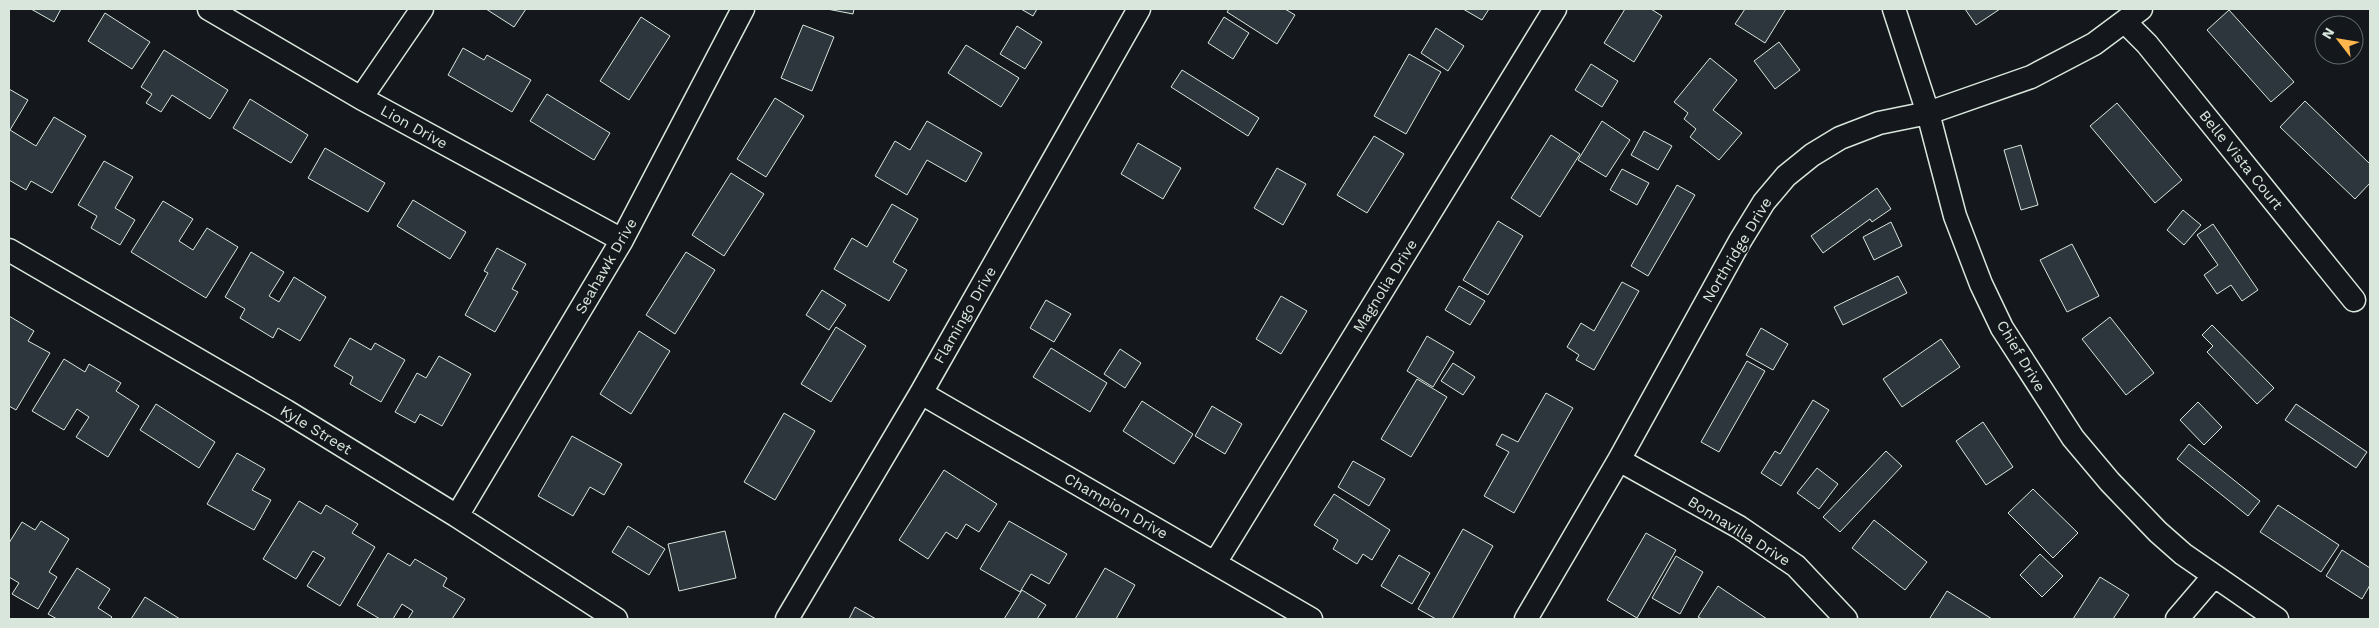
<svg xmlns="http://www.w3.org/2000/svg" width="2379" height="628" font-family="'Work Sans',sans-serif">
<style>
.building{fill:#2c363c;stroke:#d8e6dc}
.lines{fill:none;stroke-linecap:round;stroke-linejoin:round}
.minor-casing{stroke:#d8e6dc;stroke-width:25}
.minor{stroke:#14181c;stroke-width:22}
.labels{text-anchor:middle;stroke-width:4;stroke-linejoin:round;paint-order:stroke}
.street-label{font-size:15px;fill:#d8e6dc;stroke:#14181c}
</style>
<rect width="100%" height="100%" fill="#14181c"/>
<path class="building" d="M31,9H61L54,22Z
M486,9H526L514,27Z
M827,9H854L853,14Z
M1021,9H1037L1033,16Z
M1229,9H1285L1295,15L1277,44L1227,12Z
M1463,9H1489L1482,20Z
M1625,9H1651L1662,16L1634,62L1604,43Z
M1745,9H1786L1765,43L1735,24Z
M1965,9H2000L1976,25Z
M2229,10L2294,82L2271,102L2207,30Z
M105,13L150,42L132,69L88,41Z
M641,17L670,36L629,100L600,81Z
M1224,17L1249,33L1233,59L1208,43Z
M803,25L834,37L812,91L781,78Z
M1017,26L1042,42L1025,69L1000,54Z
M1436,28L1464,46L1448,71L1421,53Z
M1779,42L1800,70L1775,89L1754,61Z
M966,45L1019,78L1001,107L948,73Z
M463,48L484,60L487,55L531,80L512,112L448,75Z
M164,50L228,90L210,119L172,95L161,112L146,103L152,94L141,87Z
M1409,54L1441,72L1406,134L1374,116Z
M1710,58L1737,80L1713,110L1742,133L1719,160L1690,137L1696,129L1684,119L1688,113L1674,102Z
M1591,64L1618,81L1602,107L1575,90Z
M1182,70L1259,118L1248,136L1171,87Z
M9,89L28,100L10,130L36,146L54,117L86,136L52,193L31,181L26,190L9,180Z
M547,94L610,133L594,160L530,121Z
M775,98L804,116L766,177L737,159Z
M250,99L308,135L291,163L233,128Z
M2305,101L2370,164V183L2355,199L2280,127Z
M2117,103L2182,180L2155,203L2090,126Z
M927,121L982,153L966,182L927,160L907,195L875,176L895,141L910,150Z
M1602,121L1630,140L1606,177L1578,160Z
M1644,131L1672,146L1658,170L1631,155Z
M1551,135L1580,154L1540,217L1511,198Z
M1374,136L1404,154L1367,213L1337,195Z
M1138,143L1181,168L1163,199L1121,174Z
M2021,145L2038,205L2021,210L2004,150Z
M325,148L385,183L368,212L308,178Z
M104,161L133,177L115,208L135,220L120,245L91,228L97,216L78,205Z
M1277,168L1306,184L1283,225L1254,208Z
M1622,169L1649,183L1637,205L1610,190Z
M731,173L764,194L724,256L692,235Z
M1677,185L1695,195L1648,276L1631,266Z
M1877,188L1891,209L1872,222L1870,219L1823,253L1811,236Z
M413,200L466,232L450,259L397,226Z
M163,201L193,219L179,241L193,250L207,228L238,247L206,298L131,252Z
M892,204L918,219L893,262L907,270L889,301L834,269L852,238L867,247Z
M2183,210L2201,225L2184,245L2167,230Z
M1498,221L1523,236L1488,295L1463,280Z
M1891,222L1902,246L1874,260L1863,237Z
M2213,224L2258,290L2242,301L2231,285L2217,294L2204,275L2218,265L2197,235Z
M2072,244L2099,296L2067,312L2040,260Z
M497,248L526,264L512,289L518,292L495,332L465,315L488,273L484,271Z
M251,252L284,272L269,296L279,302L294,277L326,297L300,341L278,328L273,338L240,318L245,309L225,297Z
M686,252L715,270L675,334L646,315Z
M1898,276L1907,293L1843,325L1834,307Z
M1622,282L1639,291L1594,370L1576,360L1579,355L1567,347L1581,323L1594,331Z
M1459,286L1485,301L1470,325L1445,310Z
M822,290L846,305L829,330L806,315Z
M1281,296L1307,311L1281,354L1256,339Z
M1046,300L1071,314L1054,342L1030,328Z
M9,316L34,331L28,341L50,353L16,410L9,406Z
M2110,317L2154,373L2126,395L2082,339Z
M2212,325L2274,388L2257,404L2207,352L2213,346L2202,335Z
M836,327L866,346L831,402L801,384Z
M1761,328L1788,344L1773,370L1746,355Z
M639,331L670,351L631,414L600,394Z
M1427,336L1454,352L1433,387L1407,371Z
M350,338L371,350L375,343L405,360L381,402L350,384L353,377L334,366Z
M1941,339L1960,367L1902,407L1883,379Z
M1051,348L1107,383L1090,412L1033,377Z
M1120,349L1141,363L1125,388L1104,374Z
M439,356L471,374L442,426L420,414L415,423L395,412L417,373L426,378Z
M64,359L85,372L89,364L121,383L116,391L139,406L108,457L76,437L89,417L77,409L64,430L32,411Z
M1747,361L1765,371L1719,452L1701,442Z
M1453,363L1475,377L1463,395L1441,381Z
M1417,379L1447,397L1411,457L1381,439Z
M1546,393L1573,408L1514,513L1484,496L1509,452L1496,445L1502,434L1518,442Z
M1813,400L1829,410L1781,486L1761,473L1775,451L1780,454Z
M1142,401L1193,434L1174,464L1123,431Z
M2198,402L2222,427L2204,445L2180,420Z
M156,404L215,442L199,468L140,430Z
M2296,404L2367,452L2356,468L2285,420Z
M1212,406L1242,424L1225,454L1195,436Z
M784,413L815,431L775,500L744,482Z
M1983,422L2013,467L1986,485L1956,441Z
M572,436L622,464L604,495L590,487L573,516L538,496Z
M2189,444L2260,501L2248,516L2177,459Z
M1886,451L1902,466L1840,532L1823,517Z
M237,453L265,469L252,490L271,500L254,530L207,504Z
M1353,461L1385,479L1369,506L1338,487Z
M1817,468L1838,484L1819,509L1797,493Z
M944,470L997,504L979,532L966,524L957,539L946,532L928,559L899,540Z
M2033,489L2078,533L2053,558L2008,513Z
M1334,494L1390,530L1372,560L1363,554L1357,564L1333,549L1338,540L1314,525Z
M299,501L321,514L326,505L358,524L352,533L375,547L340,606L307,586L325,558L313,551L296,579L263,559Z
M2278,505L2339,545L2321,572L2260,532Z
M1874,520L1927,562L1905,590L1852,548Z
M41,521L69,539L49,572L57,577L38,609L12,594L19,583L9,577V543L22,522L35,530Z
M1009,521L1067,554L1049,584L1031,574L1020,592L980,569Z
M628,526L665,549L649,575L612,552Z
M1463,529L1493,546L1452,619H1436L1418,609Z
M725,531L736,578L679,591L668,544Z
M1646,533L1676,550L1637,618L1607,600Z
M2342,550L2370,568V585L2362,599L2326,576Z
M388,553L410,566L415,559L447,578L443,586L465,599L452,619H408L413,611L402,604L393,619H380L357,605Z
M2040,554L2063,576L2042,597L2020,575Z
M1399,555L1430,573L1412,604L1381,586Z
M1676,556L1703,572L1680,614L1652,598Z
M77,568L110,589L98,608L112,617L110,619H57L48,614Z
M1105,568L1135,585L1116,619H1075Z
M2100,577L2129,595L2113,619H2073Z
M1718,586L1767,619H1702L1698,617Z
M1022,590L1046,605L1037,619H1004Z
M1947,591L1992,619H1932L1930,618Z
M145,597L180,619H131Z
M855,607L876,619H849Z"/>
<g class="lines">
<g class="minor-casing">
<path id="minor" d="M209,9L361,98L622,240
M1894,9L1928,113L1955,216L1981,284L2002,328L2073,438L2110,482L2158,532L2183,554L2277,619
M2125,22L2147,44L2354,300
M361,98L422,9
M9,250L286,411L457,516L616,619
M921,393L1311,619
M1619,460L1739,527L1796,566L1846,619
M457,516L622,240L743,9
M1215,563L1555,9
M787,619L921,393L1139,9
M1526,619L1619,460L1740,241L1764,202L1786,176L1812,155L1840,138L1879,123L1928,113L2031,77L2094,44L2141,9
M2177,619L2213,577"/>
</g>
<use href="#minor" class="minor"/>
</g>
<g class="labels">
<g class="street-label">
<text transform="translate(414 127) rotate(29)" y="5">Lion Drive</text>
<text transform="translate(2241 160) rotate(51)" y="5">Belle Vista Court</text>
<text transform="translate(1737 250) rotate(-59)" y="5">Northridge Drive</text>
<text transform="translate(606 266) rotate(-60)" y="5">Seahawk Drive</text>
<text transform="translate(1385 286) rotate(-58)" y="5">Magnolia Drive</text>
<text transform="translate(965 315) rotate(-60)" y="5">Flamingo Drive</text>
<text transform="translate(2021 356) rotate(59)" y="5">Chief Drive</text>
<text transform="translate(316 430) rotate(31)" y="5">Kyle Street</text>
<text transform="translate(1116 506) rotate(30)" y="5">Champion Drive</text>
<text transform="translate(1739 531) rotate(32)" y="5">Bonnavilla Drive</text>
</g>
</g>
<rect width="2379" height="628" fill="none" stroke="#d8e6dc" stroke-width="20"/>
<g transform="translate(2339 40) rotate(301)"><circle r="24" fill="#14181c" stroke="#626a69"/>
<path d="M0-4L9 19L0 12L-9 19Z" fill="#ffb74d"/>
<text y="-8" font-size="14" font-weight="bold" text-anchor="middle" fill="#d8e6dc">N</text>
</g>
</svg>
